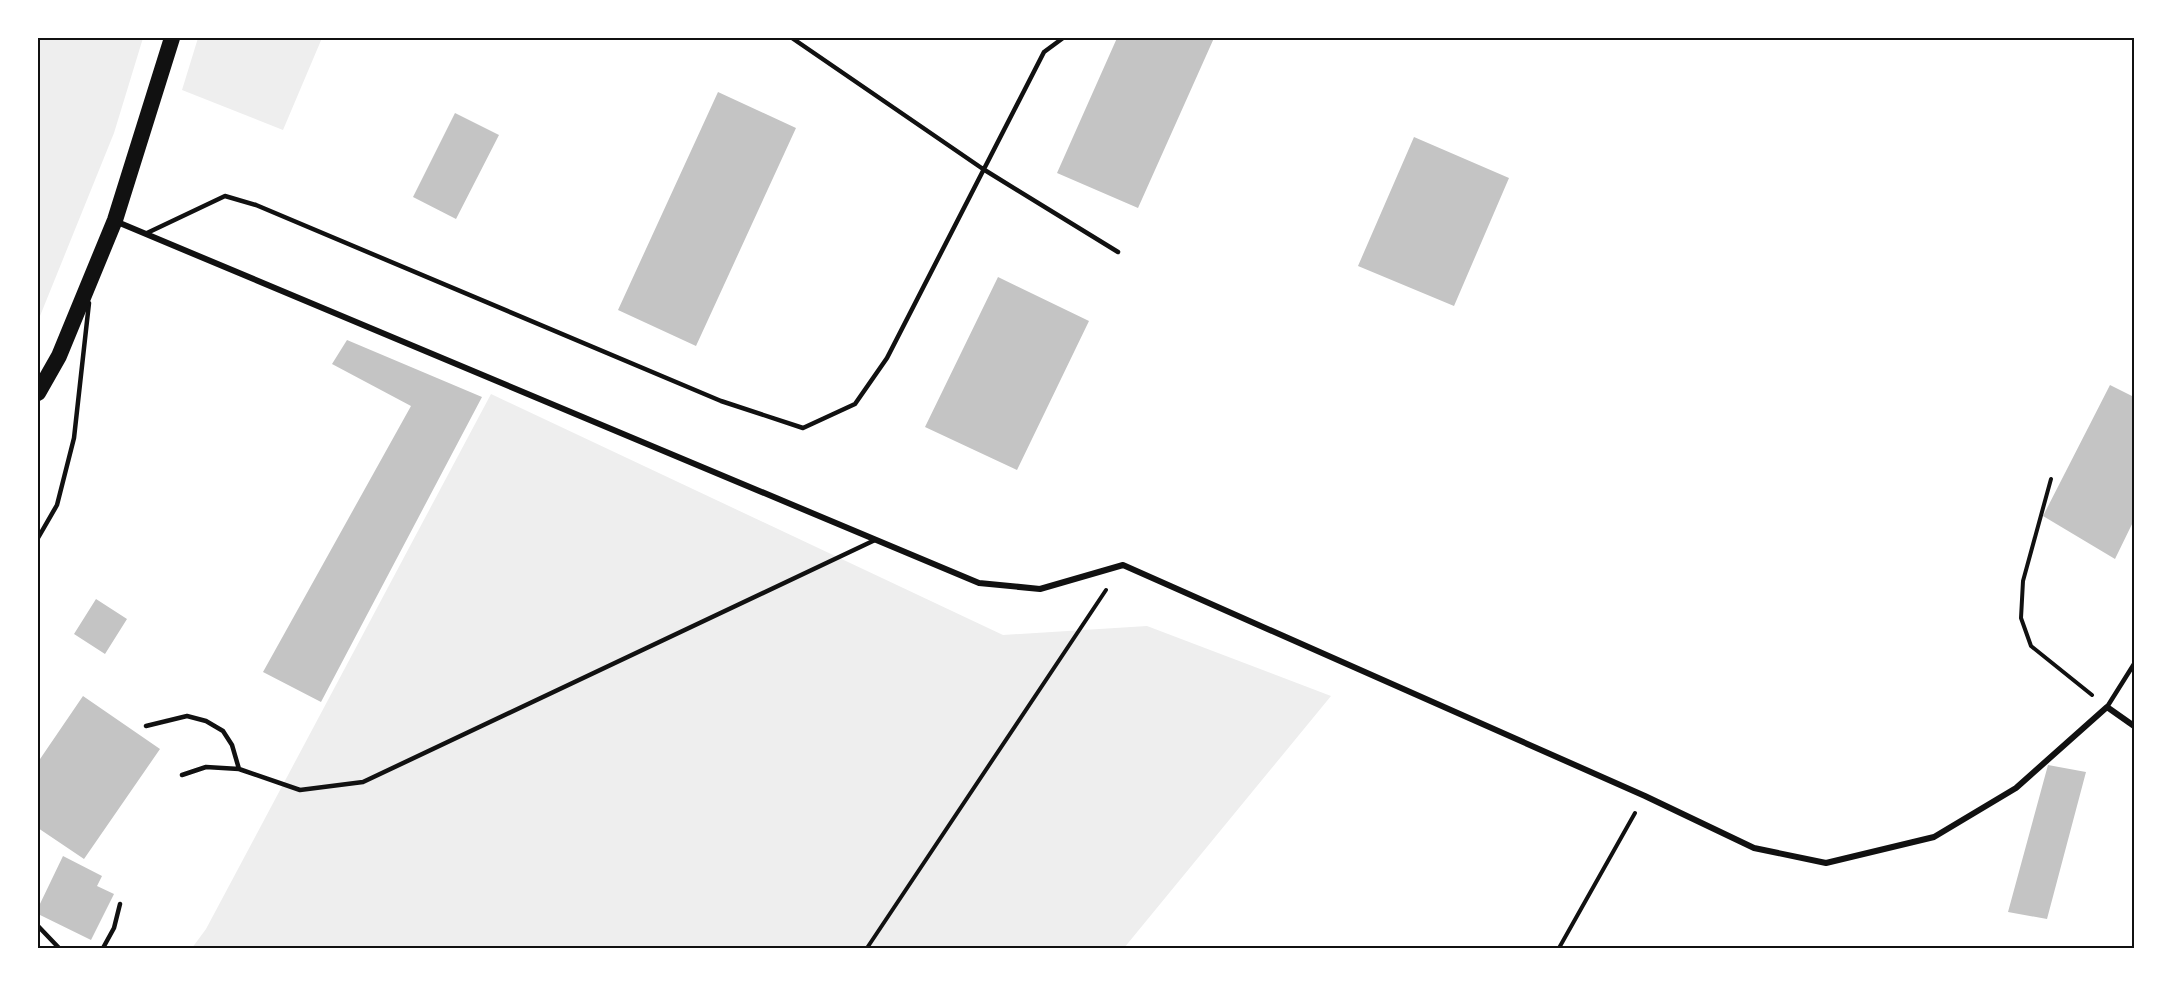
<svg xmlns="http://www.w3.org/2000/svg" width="2172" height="986" font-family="Figtree,sans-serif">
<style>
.green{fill:#eee}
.building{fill:#c4c4c4}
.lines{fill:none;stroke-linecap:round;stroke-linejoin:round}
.path{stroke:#111;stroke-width:4}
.service{stroke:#111;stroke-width:4.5}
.minor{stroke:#111;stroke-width:6}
.trunk{stroke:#111;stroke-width:16}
.neatline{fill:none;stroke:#111;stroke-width:2}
</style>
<rect width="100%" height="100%" fill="#fff"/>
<path class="green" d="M38,38H143L114,133L38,321Z
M198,38H322L283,130L182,90Z
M491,394L1003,635L1147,626L1331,696L1124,948H192L206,929Z"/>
<path class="building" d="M1117,38H1214L1138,208L1057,173Z
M718,92L796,128L696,346L618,310Z
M455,113L499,135L456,219L413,197Z
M1414,137L1509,178L1454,306L1358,266Z
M998,277L1089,321L1017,470L925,427Z
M347,340L482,397L321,702L263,672L411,406L332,364Z
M2110,385L2134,397V520L2115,559L2043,516Z
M96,599L127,619L105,654L74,634Z
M83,696L160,749L84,859L38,828V762Z
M2048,765L2086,772L2047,919L2008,912Z
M63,856L102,876L97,886L114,894L91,940L38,914V908Z"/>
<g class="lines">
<path class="path" d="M2051,479L2023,581L2021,618L2031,646L2092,695
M867,948L1106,590
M1559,948L1635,813"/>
<path class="service" d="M792,38L983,169L1118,252
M147,233L225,196L256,205L721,401L803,428L855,404L887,358L1044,52L1063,38
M38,538L57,505L74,438L89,303
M2107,707L2134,664
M146,726L187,716L206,721L223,731L232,745L239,769
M182,775L206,767L239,769L300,790L363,782L875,540
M38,926L59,948
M103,948L114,928L120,904"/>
<path class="minor" d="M115,221L979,583L1040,589L1123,565L1645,796L1754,848L1826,863L1934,837L2016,788L2107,707L2134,726"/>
<path class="trunk" d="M38,393L59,356L115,220L172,38"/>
</g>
<rect width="2172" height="986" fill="none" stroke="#ffffff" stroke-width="78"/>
<rect x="39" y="39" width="2094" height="908" class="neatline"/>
</svg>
